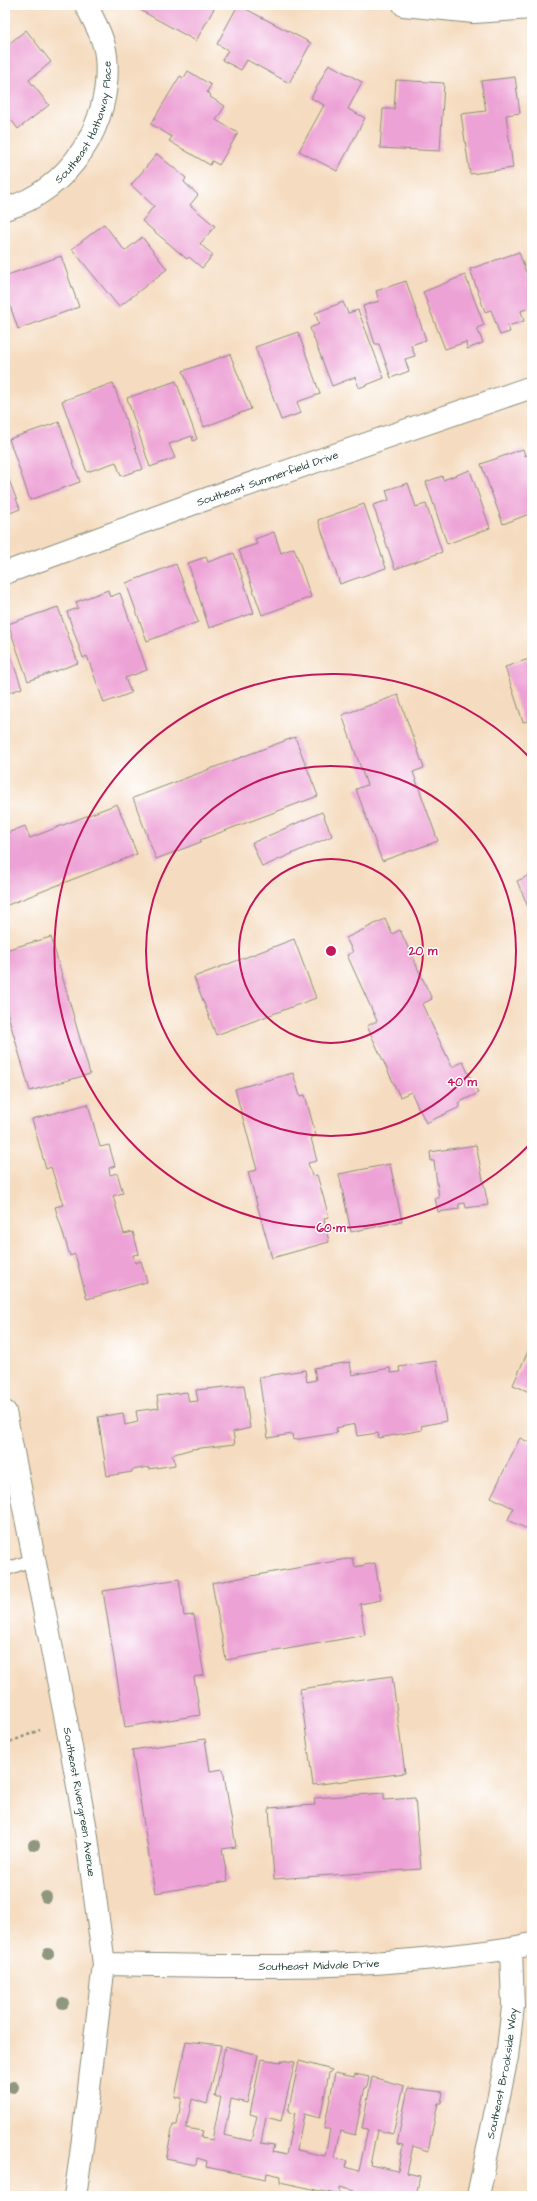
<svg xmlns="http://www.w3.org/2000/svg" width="537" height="2201" font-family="'Architects Daughter',sans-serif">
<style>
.building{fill:#eda2d5}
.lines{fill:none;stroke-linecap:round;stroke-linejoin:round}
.service-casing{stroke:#8a8c7a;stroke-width:14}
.minor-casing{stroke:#8a8c7a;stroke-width:24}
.tertiary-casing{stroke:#8a8c7a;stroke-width:24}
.path{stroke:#8a8c7a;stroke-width:2.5;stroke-dasharray:3 3;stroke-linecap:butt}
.service{stroke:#fff;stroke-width:12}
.minor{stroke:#fff;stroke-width:22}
.tertiary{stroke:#fff;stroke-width:22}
.tree{fill:#8f987e}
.ring{fill:none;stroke:#c2185b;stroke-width:2}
.labels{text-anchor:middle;stroke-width:3;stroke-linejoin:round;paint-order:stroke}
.street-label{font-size:11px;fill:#1f3d34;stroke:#fff}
.centre{fill:#c2185b;stroke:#fff;stroke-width:2}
.ring-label{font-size:12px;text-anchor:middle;font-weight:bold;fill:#c2185b;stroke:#fff;stroke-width:3;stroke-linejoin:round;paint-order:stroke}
</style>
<rect width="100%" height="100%" fill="#fff"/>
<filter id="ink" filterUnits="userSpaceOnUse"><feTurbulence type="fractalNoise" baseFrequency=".025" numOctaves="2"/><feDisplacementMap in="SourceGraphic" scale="8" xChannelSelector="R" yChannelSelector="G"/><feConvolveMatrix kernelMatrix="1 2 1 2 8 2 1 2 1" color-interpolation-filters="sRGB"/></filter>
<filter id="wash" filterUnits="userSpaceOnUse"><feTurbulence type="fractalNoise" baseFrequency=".012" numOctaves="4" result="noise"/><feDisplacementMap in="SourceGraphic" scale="16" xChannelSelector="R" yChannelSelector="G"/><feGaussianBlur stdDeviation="0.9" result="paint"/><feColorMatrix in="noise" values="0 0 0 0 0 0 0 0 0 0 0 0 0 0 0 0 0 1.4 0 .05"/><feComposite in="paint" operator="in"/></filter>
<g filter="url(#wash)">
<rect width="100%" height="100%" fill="#f5dbbf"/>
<g id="blocks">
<path class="building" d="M143,5H216L196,41L140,10Z
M238,5L311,43L289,83L247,60L241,70L222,60L228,50L217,44Z
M26,30L51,62L29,80L49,105L18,129L12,121L5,127V47Z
M329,64L362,82L348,109L365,118L337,171L299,151L324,105L311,98Z
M188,71L211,85L207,92L211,95L210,97L225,106L216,120L238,133L219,165L212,161L210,165L169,141L172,137L151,124L180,76L184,78Z
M515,77L520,113L506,115L513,168L470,174L461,114L486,111L481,81Z
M396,80L444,83L440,151L380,148L383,109H394Z
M157,154L186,178L184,182L198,195L190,205L215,226L200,244L213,255L202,268L189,257L187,259L142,221L154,206L131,185Z
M104,224L125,251L142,237L167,269L119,307L72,249Z
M519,252L532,289V307L521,311L524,321L508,326L510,332L500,335L491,310L485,312L470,269Z
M61,256L79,307L18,329L5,291V276Z
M465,275L484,325L477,328L483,343L467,349L466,342L445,349L423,292Z
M406,281L426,340L411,345L415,356L405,359L409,371L391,378L379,344H375L363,306L379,301L376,291Z
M343,302L348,313L358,310L384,378L359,388L355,377L332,386L310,328L319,324L315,313Z
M298,332L320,394L297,402L301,413L281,420L255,347Z
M230,354L251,409L204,427L183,371Z
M176,381L197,439L193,441L192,436L169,444L175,458L150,467L127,398Z
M113,383L143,469L121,476L116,462L87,472L62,401Z
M59,422L80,482L30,500L9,439Z
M523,449L525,456L530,454L532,460V513L503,524L481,464Z
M5,469L20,509L5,515Z
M470,470L490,528L447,544L426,482L442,476L443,480Z
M408,483L416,507L426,504L442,552L395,569L373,505L389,500L386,490Z
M364,504L386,568L340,584L318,520Z
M274,532L281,553L294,548L311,597L262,615L239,550L257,544L255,539Z
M234,553L254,613L209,628L188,563L206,557L208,562Z
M176,564L198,622L147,641L126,583Z
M108,590L110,597L120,593L147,670L125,678L131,693L104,703L87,656L83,658L67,612L78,608L76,602Z
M58,607L78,663L28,681L8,624Z
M5,640L22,688L5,694Z
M532,658V720L523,722L505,667Z
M398,695L424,768L413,772L438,841L382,861L356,789L367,785L342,715Z
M295,737L318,796L200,840L201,842L156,859L133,798Z
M117,804L137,854L5,906V834L25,826L30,838Z
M322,812L332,836L262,867L252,843Z
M532,874V916L517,881Z
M385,919L392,934L400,930L432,999L422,1004L452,1067L463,1062L478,1093L458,1103L460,1107L426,1123L411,1092L400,1097L367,1026L377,1021L347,955L353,952L346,938Z
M51,937L90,1074L30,1091L5,1005V950Z
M294,939L316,998L216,1035L194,977Z
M293,1073L300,1096L305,1095L316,1136L311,1138L317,1161L308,1163L312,1176L317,1175L329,1217L324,1218L329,1242L272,1258L248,1172L257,1170L235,1089Z
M88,1104L100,1147L109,1145L115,1166L109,1168L110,1175L117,1173L123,1193L113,1196L124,1234L133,1232L139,1254L133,1255L135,1263L141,1261L147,1282L87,1299L75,1254L70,1256L55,1207L63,1205L51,1167L46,1169L32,1119Z
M476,1145L488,1205L466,1208L465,1203L459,1204V1209L438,1212L435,1198H439L434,1161H431L430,1152Z
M390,1164L402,1221L351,1232L339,1174Z
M532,1342V1393L513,1385Z
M436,1361L446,1421L421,1426L422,1430L379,1438L378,1433L357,1436L355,1424L336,1428L337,1433L293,1440L292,1434L268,1438L259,1377L305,1370L307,1382L316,1380L314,1368L350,1362L352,1375L390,1368L391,1373L400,1372L399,1367Z
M244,1385L250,1428L233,1432L235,1444L192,1449L171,1455L174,1458L175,1465L149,1469V1467L132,1470V1472L107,1476L98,1417L123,1413L125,1425L138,1422L136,1411L159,1408L157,1396L187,1392L189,1402L198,1401L196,1390Z
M520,1438L532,1444V1531L508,1520L513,1508L491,1497Z
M353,1558L355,1567L375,1563L381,1600L360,1604L365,1635L226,1660L212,1583Z
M179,1579L184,1616L194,1615L204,1675L194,1677L200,1715L125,1727L103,1591Z
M392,1676L405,1773L313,1785L300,1689Z
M205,1739L210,1771L223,1769L236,1847L222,1849L228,1881L155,1893L132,1750Z
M384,1793V1800L415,1798L421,1869L274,1879L269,1808L315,1805L314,1798Z
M186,2041L221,2045L207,2104L192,2099L186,2128L203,2131L201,2138L212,2140L221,2097H215L225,2046L258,2055L247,2103L231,2099L224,2135L251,2141L257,2116L250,2114L261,2059L281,2062V2060L295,2062L281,2121L266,2117L261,2143L274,2145L272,2152L286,2155L295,2113L288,2112L299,2061L332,2070L329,2073L320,2118L304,2114L297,2150L325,2156L330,2129H324L335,2073L354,2077L355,2074L369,2077L367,2087H365L355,2135L340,2131L334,2158L347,2161L345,2167L359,2171L368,2129L362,2128L372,2077L404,2086L393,2134L377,2130L370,2165L398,2171L403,2145L397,2144L408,2088L443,2092L441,2103H438L428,2151L413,2146L407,2173L420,2176L416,2196H354V2191L340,2187V2195L280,2182L281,2176L267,2173L266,2179L206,2167L207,2161L197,2158L196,2165L166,2159L173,2125H177L182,2098L175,2097Z"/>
</g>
</g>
<g filter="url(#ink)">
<use href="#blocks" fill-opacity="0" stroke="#8a8c7a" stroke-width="1"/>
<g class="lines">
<g class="service-casing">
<path id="service" d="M5,1570L34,1559"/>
</g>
<g class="minor-casing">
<g id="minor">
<path d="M404,5L474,12L532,8"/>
<path id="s1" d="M5,209C69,191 113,123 106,56C104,38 94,21 86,5"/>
<path id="s2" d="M5,573L192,504L532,387"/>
<path d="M75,2196L81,2155L104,1964"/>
<path id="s3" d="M478,2196L507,2057L513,2006L511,1949"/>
</g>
</g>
<g class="tertiary-casing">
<g id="tertiary">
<path id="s4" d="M5,1412L66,1720L86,1830L104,1964C220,1966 336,1970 451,1956C478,1953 505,1950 532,1944"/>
</g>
</g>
<path class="path" d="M5,1744L40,1730"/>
<use href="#service" class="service"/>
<use href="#minor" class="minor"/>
<use href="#tertiary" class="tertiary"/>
</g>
<g class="tree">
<circle cx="34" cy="1845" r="6"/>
<circle cx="46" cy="1897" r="6"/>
<circle cx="48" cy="1954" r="6"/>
<circle cx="63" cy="2003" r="6"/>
<circle cx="13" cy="2087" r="6"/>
</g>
</g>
<g class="ring">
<circle cx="331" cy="951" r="92"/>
<circle cx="331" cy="951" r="185"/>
<path d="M532 1142A277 277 0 1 1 532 760"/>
</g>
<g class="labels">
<g class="street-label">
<text dy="4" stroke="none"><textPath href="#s1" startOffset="126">Southeast Hathaway Place</textPath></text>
<text dy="4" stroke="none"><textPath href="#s2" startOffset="279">Southeast Summerfield Drive</textPath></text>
<text dy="4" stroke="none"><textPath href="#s4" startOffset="397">Southeast Rivergreen Avenue</textPath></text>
<text dy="4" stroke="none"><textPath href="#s4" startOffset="776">Southeast Midvale Drive</textPath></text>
<text dy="4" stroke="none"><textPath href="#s3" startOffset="125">Southeast Brookside Way</textPath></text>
</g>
</g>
<circle cx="331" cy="951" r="6" class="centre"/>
<g class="ring-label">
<text x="423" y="955">20 m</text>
<text x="462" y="1086">40 m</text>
<text x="331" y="1232">60 m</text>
</g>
<rect width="537" height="2201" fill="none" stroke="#fff" stroke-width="20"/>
</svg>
